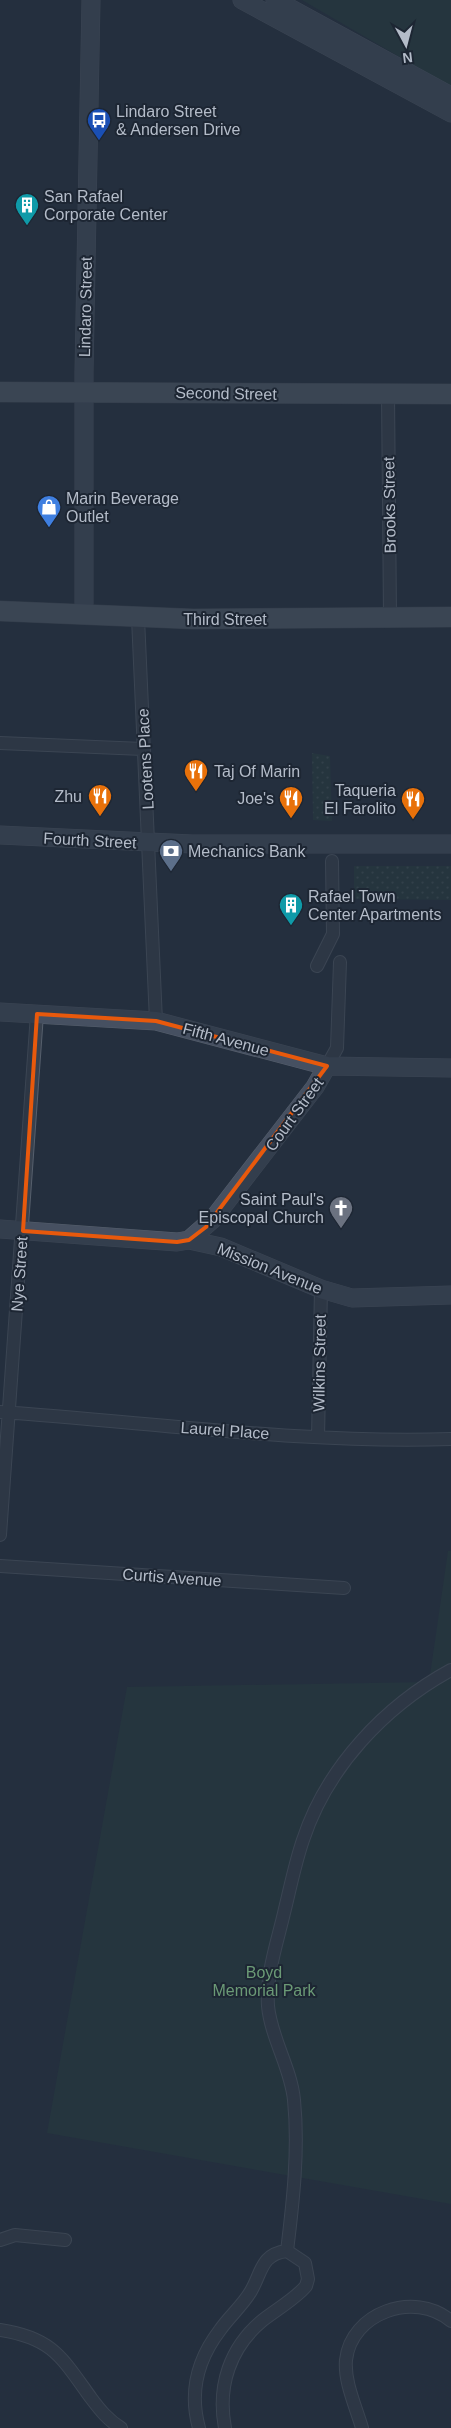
<svg xmlns="http://www.w3.org/2000/svg" width="451" height="2428" font-family="Helvetica,sans-serif">
<style>
.green{fill:#263c3f}
.garden{fill:url(#garden-dots)}
.lines{fill:none;stroke-linecap:round;stroke-linejoin:round}
.street-casing{stroke:#565f6c;stroke-width:14}
.secondary-casing{stroke:#565f6c;stroke-width:19}
.primary-casing{stroke:#414a57;stroke-width:21}
.street{stroke:#38414e;stroke-width:12}
.secondary{stroke:#465061;stroke-width:18}
.primary{stroke:#56606e;stroke-width:20}
.marked{fill:none;stroke:#e8590c;stroke-width:4;stroke-linejoin:round}
.labels{text-anchor:middle;stroke-width:4;stroke-linejoin:round;paint-order:stroke}
.poi-label{font-size:16px;fill:#b4bcc9;stroke:#1d2633;text-anchor:start}
.street-label{font-size:16px;fill:#b4bcc9;stroke:#1d2633}
.park-label{font-size:16px;fill:#6b9a76;stroke:#1d2633}
</style>
<defs>
<pattern id="garden-dots" width="8" height="8" patternUnits="userSpaceOnUse" patternTransform="scale(1.25)"><rect width="8" height="8" fill="#263c3f"/><path d="M2 2h.1M6 6h.1" fill="none" stroke="#435659" stroke-width="1.8" stroke-linecap="round"/></pattern>
</defs>
<rect width="100%" height="100%" fill="#242f3e"/>
<path class="green" d="M302,0H451V87Z
M448,1551H451V2204L47,2133L127,1687L429,1682Z"/>
<path class="garden" d="M312,753L330,756L332,821L313,820Z
M354,866H451V900L354,899Z"/>
<g class="lines">
<g class="street-casing">
<path id="street" d="M388,394L390,616
M138,618L156,1021
M0,743L143,749
M317,966L333,934L332,861
M327,1066L337,1048L340,962
M0,1412C148,1422 303,1444 451,1439
M318,1437L321,1289
M0,1535L37,1014
M0,1566L344,1588
M0,2240L15,2235L65,2240
M287,2251C293,2202 299,2150 294,2100C291,2068 271,2038 268,2006C266,1974 277,1943 284,1913C290,1889 295,1863 303,1840C327,1767 385,1706 451,1670
M0,2330C53,2338 62,2358 91,2398C100,2410 108,2420 121,2428
M199,2428C189,2392 197,2360 220,2330C229,2317 243,2305 251,2291C262,2272 261,2254 287,2251L305,2263L308,2279L306,2286C295,2299 277,2309 263,2320C230,2347 217,2386 225,2428
M362,2428C356,2407 344,2382 346,2360C351,2313 414,2290 451,2321"/>
</g>
<g class="secondary-casing">
<path id="secondary" d="M242,0L451,113
M275,0L451,96
M84,614V372L91,0
M0,835L192,844H451
M0,1012L156,1021L327,1066L451,1068
M0,1229L177,1242L189,1240L221,1247L321,1289L352,1298L451,1295
M189,1240L213,1219L315,1087L327,1066"/>
</g>
<g class="primary-casing">
<path id="primary" d="M0,392L451,394
M0,611L193,619L451,617"/>
</g>
<use href="#street" class="street"/>
<use href="#secondary" class="secondary"/>
<use href="#primary" class="primary"/>
</g>
<path d="M0 0H451V2428H0ZM37,1014L156,1021L327,1066L206,1227L189,1240L177,1242L23,1231Z" fill="#242f3e" fill-opacity=".55" fill-rule="evenodd"/>
<path class="marked" d="M37,1014L156,1021L327,1066L206,1227L189,1240L177,1242L23,1231Z"/>
<defs>
<g id="bus-pin" transform="scale(1.25)"><path d="M0 17L-7.5 6A9.5 9.5 0 1 1 7.5 6Z" fill="#1a4fb4" stroke="#1d2633"/><path d="M-5-6H5V4H4V6H2V4H-2V6H-4V4H-5ZM-3.5-4V0h7V-4ZM-3.5 1.2v1.5H-2V1.2ZM2 1.2v1.5H3.5V1.2Z" fill="#fff"/></g>
<g id="building-pin" transform="scale(1.25)"><path d="M0 17L-7.5 6A9.5 9.5 0 1 1 7.5 6Z" fill="#0f9aa8" stroke="#1d2633"/><path d="M-4-6H4V6H1V3H-1V6H-4ZM-2.5-4.3h1.7v1.8h-1.7ZM.8-4.3h1.7v1.8H.8ZM-2.5-1h1.7V.8h-1.7ZM.8-1h1.7V.8H.8Z" fill="#fff"/></g>
<g id="shop-pin" transform="scale(1.25)"><path d="M0 17L-7.5 6A9.5 9.5 0 1 1 7.5 6Z" fill="#3f7fe0" stroke="#1d2633"/><path d="M-5-2.5h2.3a2.7 3.5 0 0 1 5.4 0H5L5.5 6h-11ZM-1.5-2.5h3a1.5 2.3 0 0 0-3 0Z" fill="#fff"/></g>
<g id="restaurant-pin" transform="scale(1.25)"><path d="M0 17L-7.5 6A9.5 9.5 0 1 1 7.5 6Z" fill="#e8710a" stroke="#1d2633"/><path d="M-5-6h1v4h1v-4h1v4h1v-4h1v5L-1.5 .5V6h-2V.5L-5-1ZM5-6V6H3V1.5H1.5Q1.5-4 5-6Z" fill="#fff"/></g>
<g id="bank-pin" transform="scale(1.25)"><path d="M0 17L-7.5 6A9.5 9.5 0 1 1 7.5 6Z" fill="#5c6f8a" stroke="#1d2633"/><path d="M-6-4H6V4H-6ZM0-2.3a2.3 2.3 0 1 0 0 4.6a2.3 2.3 0 1 0 0-4.6Z" fill="#fff"/></g>
<g id="church-pin" transform="scale(1.25)"><path d="M0 17L-7.5 6A9.5 9.5 0 1 1 7.5 6Z" fill="#6b7280" stroke="#1d2633"/><path d="M-1.2-6h2.4v3.5h3.3v2.4h-3.3V6h-2.4V-.1h-3.3v-2.4h3.3Z" fill="#fff"/></g>
</defs>
<g fill-rule="evenodd">
<use href="#bus-pin" x="99" y="120"/>
<use href="#building-pin" x="27" y="205"/>
<use href="#shop-pin" x="49" y="507"/>
<use href="#restaurant-pin" x="196" y="771"/>
<use href="#restaurant-pin" x="100" y="796"/>
<use href="#restaurant-pin" x="291" y="798"/>
<use href="#restaurant-pin" x="413" y="799"/>
<use href="#bank-pin" x="171" y="851"/>
<use href="#building-pin" x="291" y="905"/>
<use href="#church-pin" x="341" y="1208"/>
</g>
<g class="labels">
<g class="poi-label">
<text x="116" y="117">Lindaro Street<tspan x="116" dy="18">&amp; Andersen Drive</tspan></text>
<text x="44" y="202">San Rafael<tspan x="44" dy="18">Corporate Center</tspan></text>
<text x="66" y="504">Marin Beverage<tspan x="66" dy="18">Outlet</tspan></text>
<text x="214" y="777">Taj Of Marin</text>
<text x="396" y="796" text-anchor="end">Taqueria<tspan x="396" dy="18">El Farolito</tspan></text>
<text x="82" y="802" text-anchor="end">Zhu</text>
<text x="274" y="804" text-anchor="end">Joe's</text>
<text x="188" y="857">Mechanics Bank</text>
<text x="308" y="902">Rafael Town<tspan x="308" dy="18">Center Apartments</tspan></text>
<text x="324" y="1205" text-anchor="end">Saint Paul's<tspan x="324" dy="18">Episcopal Church</tspan></text>
</g>
<g class="street-label">
<text transform="translate(85 307) rotate(-89)" y="6">Lindaro Street</text>
<text transform="translate(226 393) rotate(1)" y="6">Second Street</text>
<text transform="translate(389 505) rotate(-91)" y="6">Brooks Street</text>
<text x="225" y="625">Third Street</text>
<text transform="translate(145 759) rotate(-93)" y="6">Lootens Place</text>
<text transform="translate(90 840) rotate(3)" y="6">Fourth Street</text>
<text transform="translate(226 1039) rotate(15)" y="6">Fifth Avenue</text>
<text transform="translate(294 1114) rotate(-54)" y="6">Court Street</text>
<text transform="translate(270 1268) rotate(22)" y="6">Mission Avenue</text>
<text transform="translate(19 1274) rotate(-86)" y="6">Nye Street</text>
<text transform="translate(319 1363) rotate(-89)" y="6">Wilkins Street</text>
<text transform="translate(225 1430) rotate(4)" y="6">Laurel Place</text>
<text transform="translate(172 1577) rotate(4)" y="6">Curtis Avenue</text>
</g>
<g class="park-label">
<text x="264" y="1978">Boyd<tspan x="264" dy="18">Memorial Park</tspan></text>
</g>
</g>
<g transform="translate(406 45) rotate(173)" stroke="#1d2633" stroke-width="4" paint-order="stroke">
<path d="M0-4L9 19L0 12L-9 19Z" fill="#b4bcc9"/>
<text y="-8" font-size="14" font-weight="bold" text-anchor="middle" fill="#b4bcc9">N</text>
</g>
</svg>
